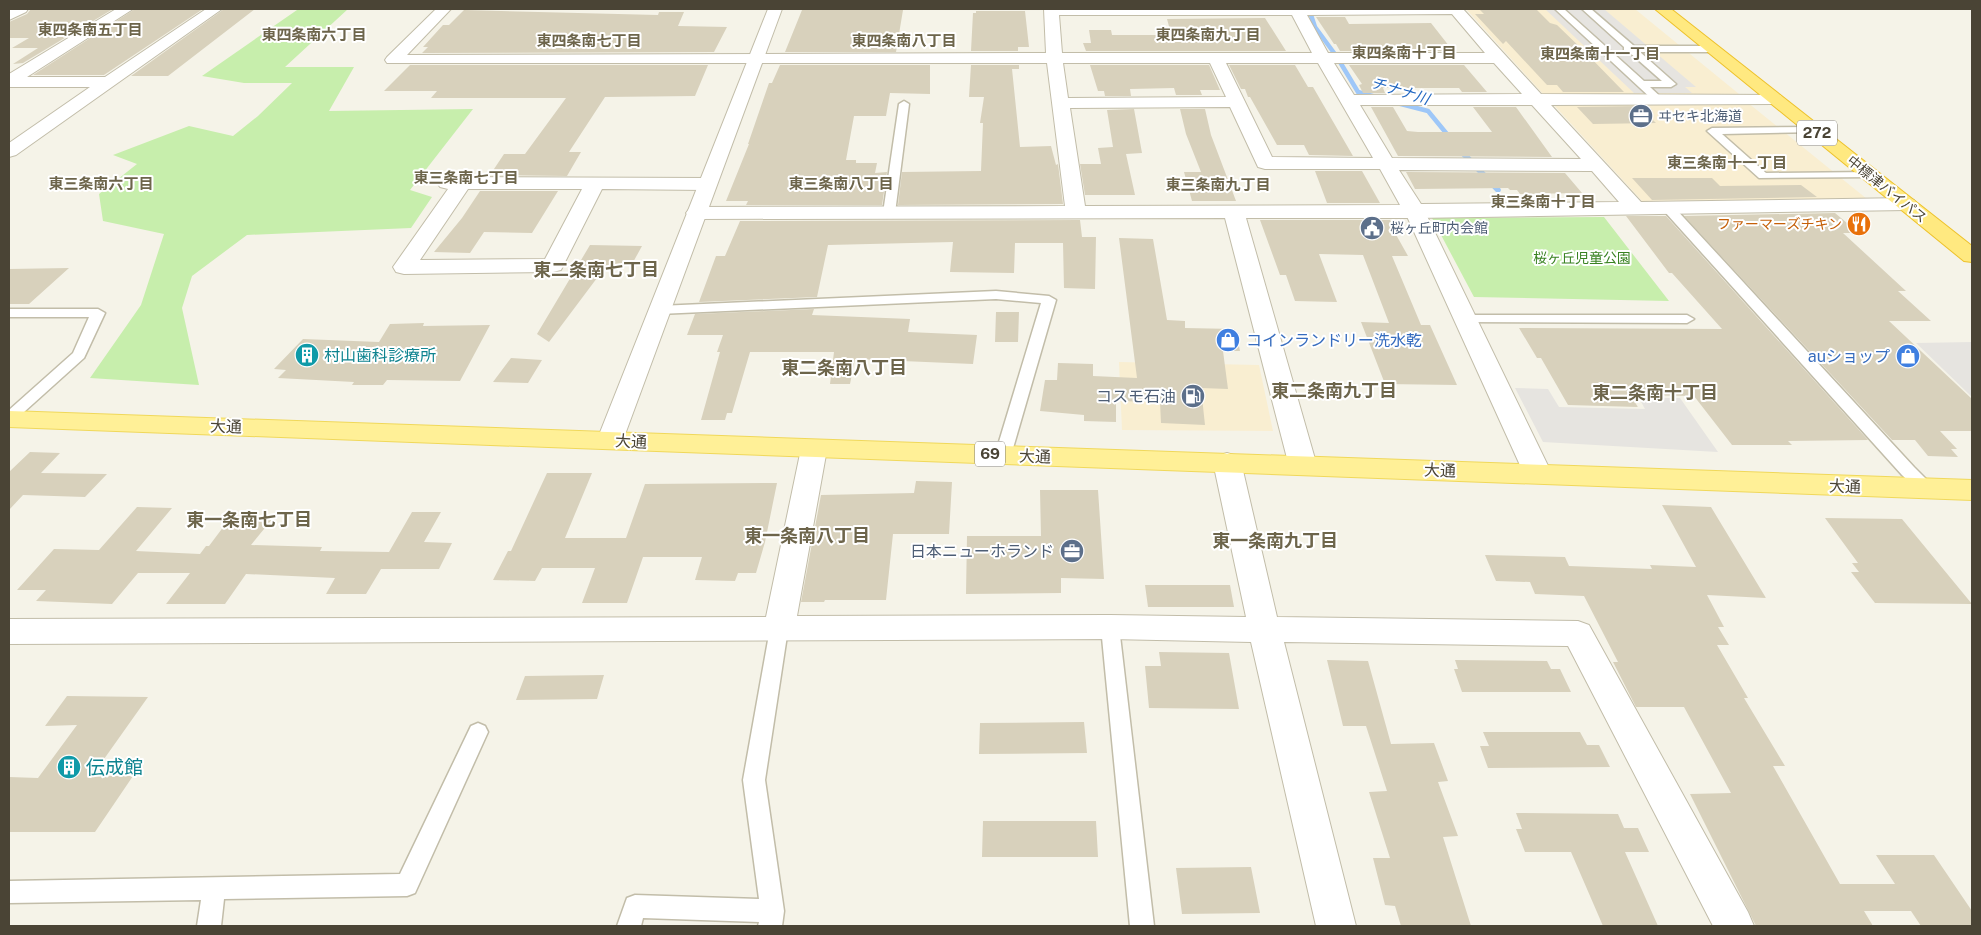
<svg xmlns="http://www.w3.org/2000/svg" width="1981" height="935" font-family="'Public Sans','Noto Sans JP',sans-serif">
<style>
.commercial{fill:#f9eed1}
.green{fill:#c7eeac}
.parking{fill:#e6e4e0}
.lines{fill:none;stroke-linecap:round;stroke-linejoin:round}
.stream-far1{stroke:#9ec7f8;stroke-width:4.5}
.stream{stroke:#9ec7f8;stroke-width:5.5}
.building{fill:#d8d1bc}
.service-casing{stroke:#c2bda9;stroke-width:3}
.minor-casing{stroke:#c2bda9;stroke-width:2}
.tertiary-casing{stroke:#c2bda9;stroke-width:2}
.primary-casing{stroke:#f0d85b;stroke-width:2}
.trunk-casing{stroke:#edc12a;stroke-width:2}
.service{fill:#fff;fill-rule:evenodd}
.minor{fill:#fff;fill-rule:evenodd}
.tertiary{fill:#fff;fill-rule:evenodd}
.primary{fill:#fff097;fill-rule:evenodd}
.trunk{fill:#ffe980;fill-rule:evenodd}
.labels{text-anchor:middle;stroke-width:4;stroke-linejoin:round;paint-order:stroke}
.far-service-label{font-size:14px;fill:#4e5e75;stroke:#fff;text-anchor:start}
.far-street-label{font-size:14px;fill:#4a4435;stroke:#fff}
.far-food-label{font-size:14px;fill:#c56008;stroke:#fff;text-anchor:end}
.far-park-label{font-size:14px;fill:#398222;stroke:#fff}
.far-neighbourhood-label{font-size:15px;font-weight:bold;fill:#6d654b;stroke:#fff}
.far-water-label{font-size:15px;font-style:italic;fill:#2368c1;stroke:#fff}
.shield{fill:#fff;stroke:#807c72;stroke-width:1}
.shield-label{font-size:15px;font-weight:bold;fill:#4a4435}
.shop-label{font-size:16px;fill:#366cbe;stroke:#fff;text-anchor:start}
.culture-label{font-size:16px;fill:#0d838f;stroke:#fff;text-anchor:start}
.service-label{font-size:16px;fill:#4e5e75;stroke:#fff;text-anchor:end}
.street-label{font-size:16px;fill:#4a4435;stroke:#fff}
.neighbourhood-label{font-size:18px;font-weight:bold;fill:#6d654b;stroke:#fff}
.near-culture-label{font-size:19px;fill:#0d838f;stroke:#fff;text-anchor:start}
</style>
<rect width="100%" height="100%" fill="#f5f3e8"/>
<path class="commercial" d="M1466,9H1635L1739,94H1543Z
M1747,102L1867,199L1642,201L1552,103Z
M1119,362L1259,365L1273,431L1122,430Z"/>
<path class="green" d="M348,9L285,67H354L329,111L473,109L410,190L432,197L411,228L247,235L192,276L182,308L199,385L90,378L141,305L164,234L103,221L99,194L137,164L113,155L189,126L233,136L258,116L292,83H244L202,76L297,10Z
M1604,217L1669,301L1474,297L1432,218Z"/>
<path class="parking" d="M1471,9H1604L1696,87H1685L1692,93H1634L1545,9Z
M1972,342V397L1916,343Z
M1515,388L1548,389L1559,407L1645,409L1639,398H1680L1718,452L1543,442Z"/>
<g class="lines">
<path class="stream-far1" d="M1309,9L1315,27L1337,57L1358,92L1376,97
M1397,103L1428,111L1451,139
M1460,150L1463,154"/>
<path class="stream" d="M1462,152L1498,190"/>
</g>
<path class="building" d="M31,9H113L23,63L13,64L38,48H12L29,38H9V22L27,14Z
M135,9H203L104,75H33Z
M224,9H255L168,76H131Z
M464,10L658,15L659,12H684L678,26L727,27L714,52L422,53L428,47H423L443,25H449Z
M802,10H903L896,52H785Z
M1480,10H1537L1550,23L1557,25L1586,53L1624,92H1563L1557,85H1547L1506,41L1503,44L1475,14H1484Z
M976,11H1025L1029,47H1018V51H971L973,13H976Z
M1316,17H1345L1349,24L1431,23L1453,51H1340L1336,44H1334Z
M1265,18L1286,51H1086L1083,43H1091L1089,30H1111L1112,35H1169L1166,30H1170L1167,19Z
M410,65H708L695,96L605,97L569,152H581L567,176L490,175L504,154H525L566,98H431L437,91H384Z
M780,65H930V94L890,93L886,116H854L846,160H856V163H877L875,173L887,172L882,205H746L748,201H726L749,144H748L769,83H772Z
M971,65H1019V69H1012L1020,147L1051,146L1056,165L1058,164L1063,204L898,205L902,172L981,171L983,123H980L984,97H969Z
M1090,65H1209L1220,90H1200L1202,95H1176L1174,88L1130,89L1131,96H1105L1104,91H1098Z
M1229,65H1295L1308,87H1313L1353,156L1309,155L1304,145H1277L1250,97H1248L1245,89H1241Z
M1349,65H1464L1487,92H1462L1459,88H1383L1385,93H1363L1359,85L1362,84Z
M1638,106L1656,123L1593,124L1577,107Z
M1371,107H1393L1407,131L1418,132H1492L1473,107H1516L1552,157L1398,156Z
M1134,109L1142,153L1126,154L1135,195H1085L1080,164H1101L1098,148L1113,147L1107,110Z
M1180,109H1205L1211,135L1236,201H1192L1184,172H1201L1186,134Z
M1315,171H1362L1380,203H1327Z
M1406,172L1565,173L1582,193L1520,194L1517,190H1510L1508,188L1415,189Z
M1632,178H1712L1720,186L1801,185L1817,197L1652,200Z
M480,191H558L532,233L484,232L470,253L434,252L462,218Z
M1835,213L1859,233H1843L1906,291H1898L1931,321H1889L1972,399V431H1940L1957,449H1951L1958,457L1928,456L1915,440H1892L1684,216Z
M1626,216H1666L1868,440L1788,441L1792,445H1732L1694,396L1630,395L1638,407L1568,405L1541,358H1537L1519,328L1722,329L1672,273H1669Z
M1080,220L1082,237H1096L1095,289L1064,288L1063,243H1015L1014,273L950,272L953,242L828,245L817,297L699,302L716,256H725L740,221Z
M1260,220H1390L1392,224H1390L1408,256H1392L1421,325H1430L1457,385L1385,384L1361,322L1389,323L1363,255L1319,254L1337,302L1295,301L1286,275H1280Z
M1119,238L1153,239L1167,320L1185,321V328L1235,329L1240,351H1223L1228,389L1201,388L1205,425L1161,423L1160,402L1116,401V422L1084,421V415L1040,411L1045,380H1057L1058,363L1093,364V376L1137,378Z
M590,245L642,246L631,266H606L549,342L537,334Z
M69,268L29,304H9V269Z
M814,309L812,315L910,319L908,332L977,335L973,364L855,359L850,384H830L834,352H750L732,413H727L725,420H701L720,352H717L723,335H687L695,314Z
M996,312H1019L1018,342H995Z
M424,323L423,326L490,325L460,381L387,380L383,385H352L354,382L278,378L286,370L274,369L303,339L379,342L390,324Z
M511,358L542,360L528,383L493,382Z
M30,452L60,453L41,473L107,474L85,497L23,495L9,510V472Z
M547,473H592L565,538H626L645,484L777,483L765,542L756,573H738L735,581L695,580L702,557H643L627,603H582L595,568H542L535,581L493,580L508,551H511Z
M916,481L952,482L949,534H893L886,600H825L824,602H801L821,495L914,493Z
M1040,490H1098L1104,579L1061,578V593L966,594L967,536H1041Z
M1662,505L1711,507L1766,598L1707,595L1724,627H1718L1729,645H1717L1748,698H1744L1785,766H1773L1840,884H1895L1876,855H1934L1972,911V926H1921L1911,911H1864L1873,926H1756L1690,794L1731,793L1684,707H1636L1613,662H1618L1584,596L1535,594L1530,582L1496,581L1485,555L1565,557L1569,566L1652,569L1650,565L1696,567Z
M137,507L172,508L136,551L200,554L206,546H209L230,518H273L251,545L322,547L320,551L389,552L412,512H441L424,542L452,543L439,569H381L366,594H326L335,578L246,574L225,604H166L190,573H138L112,604L36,601L46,590H17L54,549L99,550Z
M1825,518L1902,519L1972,604L1875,603L1851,572H1859L1852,563H1858Z
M1145,585H1230L1234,607H1148Z
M1159,652L1229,653L1239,709L1149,708L1145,666H1161Z
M1327,660L1368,661L1391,744L1434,743L1448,781L1438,782L1458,836L1443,837L1471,926H1401L1395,906L1385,905L1373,858H1390L1369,792L1387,791L1366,726H1343Z
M1455,660L1547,661L1551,669H1560L1571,692H1462L1454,669H1458Z
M604,675L597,699L516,700L525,676Z
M67,696L148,697L92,776H133L95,832H9V777L38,778L77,725L45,726Z
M1084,722L1087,753L979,754L980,723Z
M1483,732H1580L1587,745H1599L1610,767L1488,768L1480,746H1489Z
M1516,813L1618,814L1624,828H1638L1649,852H1625L1658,926H1603L1571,852H1525L1516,829H1522Z
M983,821H1096L1098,857H982Z
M1251,867L1260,913L1182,914L1176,868Z"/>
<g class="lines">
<g class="service-casing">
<path id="service" d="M1555,9H1564L1644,81H1662L1629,52L1624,51V47L1582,9H1591L1634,46H1712L1717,49L1712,52H1640L1676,84L1671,87H1650L1663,99L1658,102L1654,101Z
M904,101L909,104L895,213L889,217L883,213L899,104Z
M1814,127L1819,130L1818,132L1722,134L1766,173L1870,172L1876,175L1874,177L1759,178L1707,131L1712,128Z
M1669,205L1673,206L1914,467L1935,488L1933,492C1920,496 1911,483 1902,475L1665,212L1663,209Z
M996,291L1049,296L1056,300L1011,455L1009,459L1003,460L997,459L995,455L1041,303L996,299L659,314L652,310L659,306Z
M9,309H98L105,313L84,358L14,421L9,423V410L73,353L89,317H9Z
M1465,315H1687L1694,319L1687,323L1460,322L1458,319Z
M1110,620L1117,622L1119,627L1154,926H1130L1101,627L1103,622Z
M779,622L786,624L788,629L765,780L784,911L782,926H758L759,922L643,918L641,926H617L627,898L635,895L759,899L743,780L770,629L772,624Z
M478,723L485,726L488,732L415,893L407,896L224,899L221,926H197L201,900L9,903V881L400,874L471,726Z"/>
</g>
<g class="minor-casing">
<path id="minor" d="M11,9H28L26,12L9,20V10Z
M116,9H133L27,77H105L206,9H222L16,155L9,157V143L90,87H9V74Z
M436,9H451L407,55L1046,53L1044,9H1463L1541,94L1780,95L1783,99L1780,103L1774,104L1551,105L1641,202L1907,198L1914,200L1917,204L1914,208L1907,210L1415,218H1246L1317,466L1313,472L1303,475L1293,472L1289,466L1225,218L696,219L689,217L686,213L689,209L696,207L1065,206L1047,63H387L385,60L387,57ZM1452,14L1485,53H1328L1307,15ZM1059,15H1292L1312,53H1062ZM1063,63H1210L1226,97L1068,98ZM1226,63H1318L1373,158L1272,157ZM1334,63H1494L1522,94L1354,95ZM1360,105H1532L1581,159L1392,158ZM1230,107L1258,167L1265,169H1380L1400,205L1085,206L1070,108ZM1399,170L1592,171L1619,202L1421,204Z
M447,177L707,178L714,180L717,184L714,188L707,190L602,189L561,270L553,272L404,274L396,272L393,267L448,189L440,187L437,183L440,179ZM468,189H582L545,259L420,260Z
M814,440L824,443L827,449L797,616L1110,615L1246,617L1213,462L1217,456L1227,453L1237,456L1241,462L1277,617L1578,621L1589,625L1748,912L1754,926H1713L1568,646L1284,642L1356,926H1316L1251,642L1110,639L9,644V619L766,617L801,449L804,443Z"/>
</g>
<g class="tertiary-casing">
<path id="tertiary" d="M768,9H782L623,440L619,446L610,449L601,446L597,440Z
M1415,206L1422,208L1425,212L1552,474L1548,481L1538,483L1528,481L1524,474L1405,212L1408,208Z"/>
</g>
<g class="primary-casing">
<path id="primary" d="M9,411L1972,480V500L9,427Z"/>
</g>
<g class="trunk-casing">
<path id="trunk" d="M1655,9H1671L1972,246V262L1964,261Z"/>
</g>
<use href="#service" class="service"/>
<use href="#minor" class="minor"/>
<use href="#tertiary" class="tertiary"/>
<use href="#primary" class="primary"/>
<use href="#trunk" class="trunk"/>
</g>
<defs>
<g id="office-disc" transform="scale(1.25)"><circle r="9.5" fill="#5c6f8a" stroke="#fff"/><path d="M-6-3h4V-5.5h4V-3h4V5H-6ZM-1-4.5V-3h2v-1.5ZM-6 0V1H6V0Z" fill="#fff"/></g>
<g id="restaurant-disc" transform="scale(1.25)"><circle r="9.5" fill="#e8710a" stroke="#fff"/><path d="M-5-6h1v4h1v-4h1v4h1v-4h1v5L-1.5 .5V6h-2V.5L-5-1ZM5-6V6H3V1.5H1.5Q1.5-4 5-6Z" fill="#fff"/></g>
<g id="civic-disc" transform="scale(1.25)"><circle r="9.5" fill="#5c6f8a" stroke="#fff"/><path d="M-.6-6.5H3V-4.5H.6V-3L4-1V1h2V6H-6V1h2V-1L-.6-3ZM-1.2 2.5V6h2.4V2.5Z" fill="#fff"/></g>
<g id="shop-disc" transform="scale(1.25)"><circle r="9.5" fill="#3f7fe0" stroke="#fff"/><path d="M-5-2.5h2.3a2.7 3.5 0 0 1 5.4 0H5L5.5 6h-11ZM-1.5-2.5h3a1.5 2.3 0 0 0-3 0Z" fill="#fff"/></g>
<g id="building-disc" transform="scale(1.25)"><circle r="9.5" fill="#0f9aa8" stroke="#fff"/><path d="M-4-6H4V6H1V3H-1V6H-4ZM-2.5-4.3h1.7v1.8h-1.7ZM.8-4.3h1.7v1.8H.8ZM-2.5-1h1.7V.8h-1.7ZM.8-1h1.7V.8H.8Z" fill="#fff"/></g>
<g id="fuel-disc" transform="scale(1.25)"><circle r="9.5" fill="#5c6f8a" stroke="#fff"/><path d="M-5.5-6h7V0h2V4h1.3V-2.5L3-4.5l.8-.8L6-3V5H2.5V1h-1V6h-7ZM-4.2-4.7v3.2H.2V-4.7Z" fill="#fff"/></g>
</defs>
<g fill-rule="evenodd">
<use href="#office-disc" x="1641" y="116"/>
<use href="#restaurant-disc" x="1859" y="224"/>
<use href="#civic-disc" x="1372" y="228"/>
<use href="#shop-disc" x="1228" y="340"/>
<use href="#building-disc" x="307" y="355"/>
<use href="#shop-disc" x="1908" y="356"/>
<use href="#fuel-disc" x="1193" y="396"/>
<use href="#office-disc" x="1072" y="551"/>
<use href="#building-disc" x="69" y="767"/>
</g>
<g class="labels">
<g class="far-service-label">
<text x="1658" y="121">ヰセキ北海道</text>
<text x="1390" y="233">桜ヶ丘町内会館</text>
</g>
<g class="far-street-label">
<text transform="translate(1887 189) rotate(39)" y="5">中標津バイパス</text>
</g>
<g class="far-food-label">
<text x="1842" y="229">ファーマーズチキン</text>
</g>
<g class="far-park-label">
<text x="1582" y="263">桜ヶ丘児童公園</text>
</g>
<g class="far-neighbourhood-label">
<text x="90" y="35">東四条南五丁目</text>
<text x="314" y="40">東四条南六丁目</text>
<text x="1208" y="40">東四条南九丁目</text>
<text x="589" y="46">東四条南七丁目</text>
<text x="904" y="46">東四条南八丁目</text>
<text x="1404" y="58">東四条南十丁目</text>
<text x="1600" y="59">東四条南十一丁目</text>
<text x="1727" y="168">東三条南十一丁目</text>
<text x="466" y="183">東三条南七丁目</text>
<text x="101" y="189">東三条南六丁目</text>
<text x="841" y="189">東三条南八丁目</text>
<text x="1218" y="190">東三条南九丁目</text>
<text x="1543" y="207">東三条南十丁目</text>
</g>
<g class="far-water-label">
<text transform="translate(1400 91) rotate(17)" y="5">チナナ川</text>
</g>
<g class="shield">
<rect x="1797" y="120.5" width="40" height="25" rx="4"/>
<rect x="975" y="441.5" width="30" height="25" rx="4"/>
</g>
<g class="shield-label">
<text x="1817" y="138">272</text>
<text x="990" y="459">69</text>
</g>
<g class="shop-label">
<text x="1246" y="346">コインランドリー洗水乾</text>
<text x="1890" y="362" text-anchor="end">auショップ</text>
</g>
<g class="culture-label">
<text x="324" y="361">村山歯科診療所</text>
</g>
<g class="service-label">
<text x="1176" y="402">コスモ石油</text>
<text x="1054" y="557">日本ニューホランド</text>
</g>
<g class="street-label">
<text transform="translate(226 426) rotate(2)" y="6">大通</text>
<text transform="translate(631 441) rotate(3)" y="6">大通</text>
<text transform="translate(1035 456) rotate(2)" y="6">大通</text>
<text transform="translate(1440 470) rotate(2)" y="6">大通</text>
<text transform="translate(1845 486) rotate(2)" y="6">大通</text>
</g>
<g class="neighbourhood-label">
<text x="596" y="276">東二条南七丁目</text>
<text x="844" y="374">東二条南八丁目</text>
<text x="1334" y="397">東二条南九丁目</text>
<text x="1655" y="399">東二条南十丁目</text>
<text x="249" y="526">東一条南七丁目</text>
<text x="807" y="542">東一条南八丁目</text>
<text x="1275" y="547">東一条南九丁目</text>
</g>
<g class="near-culture-label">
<text x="86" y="774">伝成館</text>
</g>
</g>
<rect width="1981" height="935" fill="none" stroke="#4a4435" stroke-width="20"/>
</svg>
